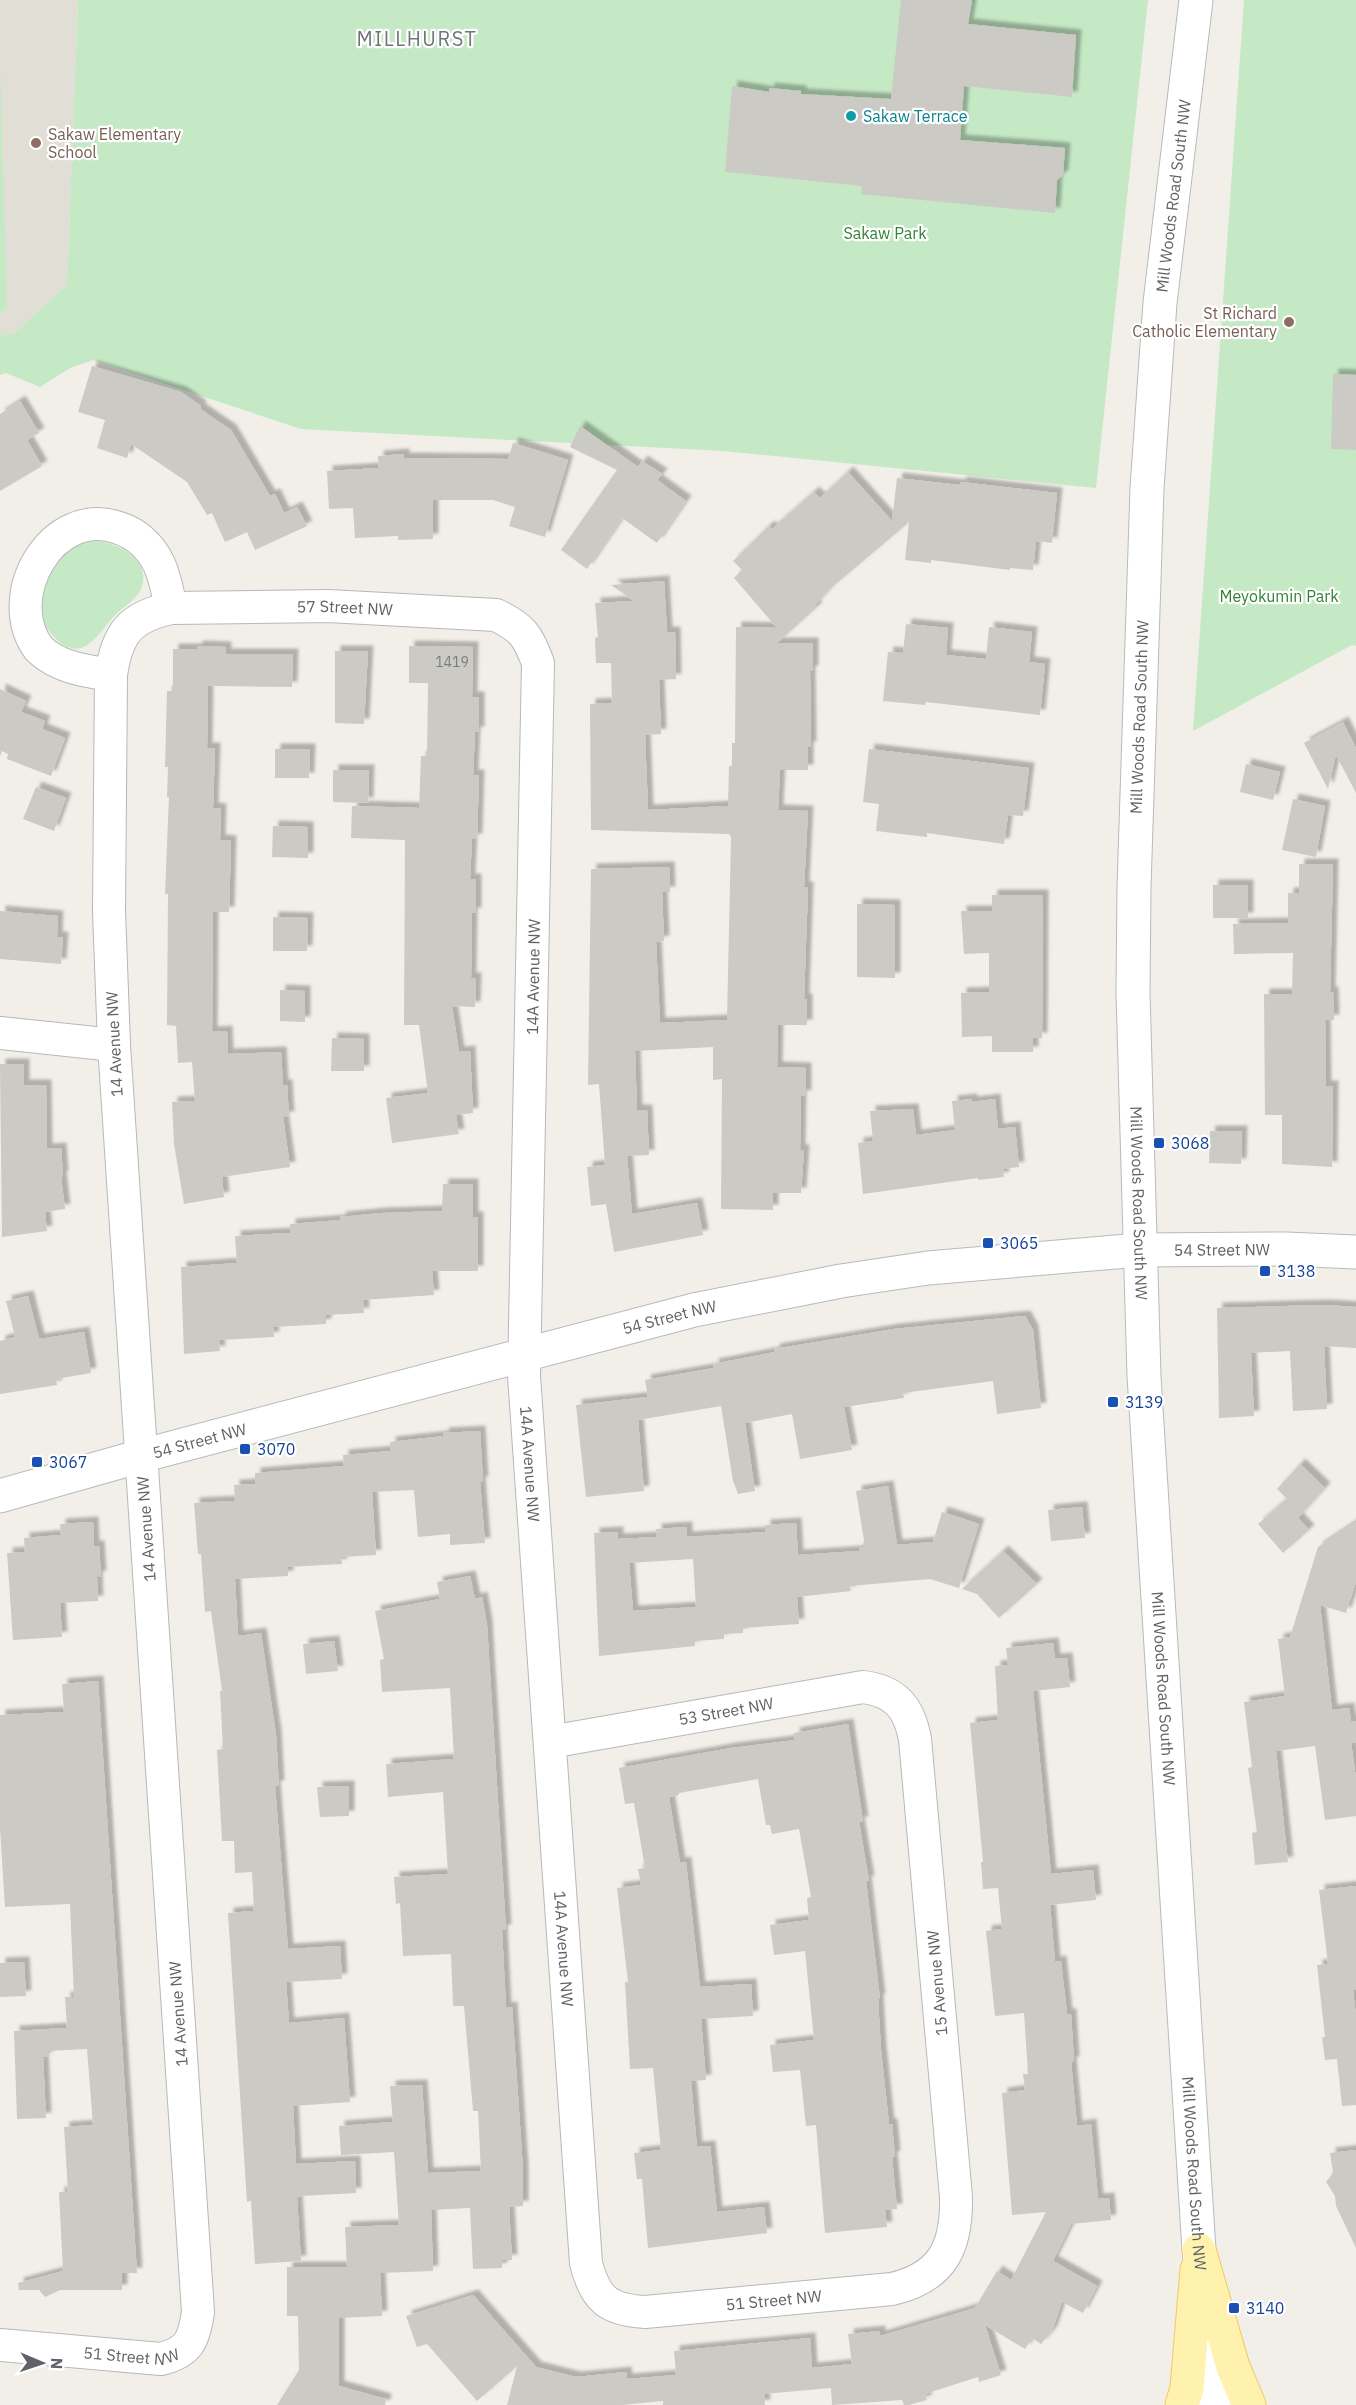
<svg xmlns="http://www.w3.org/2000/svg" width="1356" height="2405" font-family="'IBM Plex Sans',sans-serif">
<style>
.education{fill:#e1ded6}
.green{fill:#c5e8c5}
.building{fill:#cccac5;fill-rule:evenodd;filter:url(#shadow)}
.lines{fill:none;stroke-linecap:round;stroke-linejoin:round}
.street-casing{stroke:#b5b8bc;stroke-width:34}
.secondary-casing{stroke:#b6babf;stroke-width:35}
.primary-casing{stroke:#f2c960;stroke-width:35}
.street{stroke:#fff;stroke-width:32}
.secondary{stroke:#fff;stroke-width:33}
.primary{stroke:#fff2af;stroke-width:33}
.culture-dot{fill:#0f9aa8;stroke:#fff;stroke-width:2}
.education-dot{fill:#8d6e63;stroke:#fff;stroke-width:2}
.transit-dot{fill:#1a4fb4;stroke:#fff;stroke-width:2}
.labels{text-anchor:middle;stroke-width:4.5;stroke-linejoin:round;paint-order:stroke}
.number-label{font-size:14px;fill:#7a7d7f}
.culture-label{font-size:16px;fill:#0d838f;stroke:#fff;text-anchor:start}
.education-label{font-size:16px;fill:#785e54;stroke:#fff;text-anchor:start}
.street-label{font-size:16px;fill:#5f6368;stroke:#fff}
.park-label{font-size:16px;fill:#348238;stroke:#fff}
.transit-label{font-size:16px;fill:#164399;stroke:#fff;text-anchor:start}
.quarter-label{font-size:20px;letter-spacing:1.5px;fill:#70757a;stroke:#fff}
</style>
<defs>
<filter id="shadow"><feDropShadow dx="5.5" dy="-5.5" stdDeviation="1.5" flood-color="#0004"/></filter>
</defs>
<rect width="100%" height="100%" fill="#f1efe8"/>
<path class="education" d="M0,0H78L67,285L13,334L0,335Z"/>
<path class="green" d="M78,0H1148L1096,488L723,451L301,429L93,360L70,368L40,387L6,373L0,375V335L13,334L67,285Z
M1244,0H1356V646L1352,645L1193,731Z
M0,63L7,307L0,314Z
M95,541C117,542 153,561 141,589C136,600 124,606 115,615C99,632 83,666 55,638C19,602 49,545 95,541Z"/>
<path class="building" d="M901,0H972L968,24L1076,35L1072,97L964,86L960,140L1065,148L1063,175L1057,180L1055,213L861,194L862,186L725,172L732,86L769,92V88L801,91V94L891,99Z
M92,366L181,392L201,406L200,409L231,430L270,496L275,494L284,513L297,507L307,526L255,550L247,532L225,542L212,513L207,515L187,482L131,444L127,458L97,448L105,420L78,412Z
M1333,374L1356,375V450L1331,449Z
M20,401L39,433L27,440L42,466L0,491V414Z
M580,426L638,467L642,461L662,474L657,480L686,501L657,543L622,518L587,569L561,550L617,470L570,447Z
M513,443L568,460L545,537L509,526L515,507L493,500H433V539L398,540V536L355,538L353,508L329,509L327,471L379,468L378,456L404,454V458L508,459Z
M848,472L892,521L897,478L960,485L961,482L1057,493L1052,543L1036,541L1033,570L1010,568V570L931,560V563L905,560L909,522L831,588L815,605L817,607L777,643H813V671H810L811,747H808V770H780L778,810L808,811L804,887H808L804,999H807V1025H778L777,1067L806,1068V1096L801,1095L800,1150H804L801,1193H773V1210L721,1209L722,1079L713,1080V1047L635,1051L637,1110H647L649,1155L627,1156L632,1214L697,1203L703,1235L614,1252L606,1204L591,1206L587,1167L605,1165L599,1084L588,1085L591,869L669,867L670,892H662L664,941L656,942L660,1023L727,1020L731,837L729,834L591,830L590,704L612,703L611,663H596L595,638L598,637L595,603L634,601L611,585L664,581L667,632H675L676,679L659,680L661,734L645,735L648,810L728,806L729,766H732V743H735L736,627L777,628L734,578L742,570L733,561L769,526L772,529L814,492L820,498Z
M906,624L948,628L946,655L986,659L989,627L1032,632L1029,662L1045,664L1040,715L926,702L925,705L883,701L888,652L903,653Z
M197,646L226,647V654H293L292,687L208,686L207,748H215L213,808L221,809L220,840L231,841L229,912H213L212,1032L227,1031L228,1054L281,1052L283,1085H287L289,1117H283L290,1167L222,1177L224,1197L184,1204L174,1144L172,1102L195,1101L192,1062L178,1063L176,1026L167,1025L168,894H165L169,797H167L168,767H165L167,691H173V649H197Z
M409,646L473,647L472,697H479V732H475L473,775H479L477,839H472L470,879H476V913H472L471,978H476L475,1007L452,1006L459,1052L470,1051L473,1113L456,1115L459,1134L392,1143L386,1098L428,1093L419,1025H404L405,840L351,838L352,806L419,808L421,756H427L428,683H409Z
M335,651H368L364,724L335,723Z
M0,689L26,701L21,712L45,721L42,729L65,738L51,776L7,759L8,754L2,751L0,756Z
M1343,722L1356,748V793L1336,755L1328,789L1304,743Z
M275,749H310L309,778H275Z
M869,749L1029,768L1023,816L1008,815L1004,844L927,833V837L876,831L879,804L863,802Z
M1246,764L1280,772L1273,800L1240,792Z
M333,770H369L368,803L333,802Z
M36,787L66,798L54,831L23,819Z
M1293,799L1325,806L1316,857L1282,850Z
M273,826L308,827V858L272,857Z
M1299,864H1333L1330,992H1333L1334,1020H1325L1326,1086H1333L1332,1167L1282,1164V1115H1265L1264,994H1292L1293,953L1234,954L1233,924L1288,923V893H1299Z
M1213,885H1248V918H1213Z
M992,895H1043L1042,1038H1033V1052H992V1036L962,1037L961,993L989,992V953L964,954L961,911H992Z
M857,904L895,905V978L857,977Z
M0,911L58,916L57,937H63L61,964L0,959Z
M273,917L308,918L307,951H273Z
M280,990L305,991V1022L280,1021Z
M332,1038L364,1039V1071H331Z
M0,1064H24V1085H46L47,1149L61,1148L63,1176L61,1177L65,1209L45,1212L47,1231L2,1237Z
M972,1099V1102L995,1099L998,1129L1015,1127L1019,1167L1003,1169L1004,1177L978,1180V1178L863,1194L858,1143L873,1141L870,1111L913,1109L916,1135L955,1130L952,1101Z
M1210,1131H1242L1241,1164L1209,1163Z
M443,1184H473V1217H478V1271H432L434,1295L363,1300L364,1313L326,1315V1324L273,1327L274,1337L219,1340L220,1351L184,1354L181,1267L237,1263L235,1236L290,1233V1224L341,1220L340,1217L382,1213L442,1211Z
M28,1296L39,1339L84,1332L91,1373L56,1379L57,1385L0,1394V1341L15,1337L6,1301Z
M1325,1305L1356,1307V1348L1324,1346L1327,1409L1293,1411L1290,1351L1251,1353L1254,1416L1219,1418L1217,1308Z
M1025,1316L1033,1330L1041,1408L997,1414L993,1381L903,1393L904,1398L844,1407L852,1450L800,1459L792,1414L745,1423L755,1491L738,1494L733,1481L721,1406L638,1420L644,1491L586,1497L576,1405L648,1397L645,1380L714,1368L713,1364L775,1352L774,1349L894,1329Z
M480,1431L483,1482H480L485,1543L450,1545V1534L418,1537L414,1490L372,1492L376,1555L341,1557L342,1564L288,1567V1576L235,1579L238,1636L261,1633L276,1735L279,1786H275L288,1949L340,1946L342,1979L286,1982L289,2023L344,2018L350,2102L293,2106L296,2164L355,2161L356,2193L301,2196L297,2198L301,2261L255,2264L251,2201L247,2202L228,1913L254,1911L252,1872L235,1873L234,1841H222L217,1750L223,1749L220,1691H222L211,1611L205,1612L201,1554H198L194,1503L235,1501L234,1485L255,1484V1473L344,1466L343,1455L391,1451L390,1442L444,1436L443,1433Z
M1300,1464L1325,1488L1298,1518L1309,1530L1283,1553L1258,1524L1287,1499L1277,1489Z
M888,1486L897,1545L933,1542L942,1512L979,1524L959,1588L930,1579L850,1586L851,1591L797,1597L799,1624L743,1628V1633L724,1634V1639L695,1641V1646L599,1656L594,1533L618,1532V1539L657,1537L656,1529L687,1527V1537L765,1532V1525L796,1523L798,1555L859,1551V1547H865L856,1491ZM693,1559L696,1607L633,1611L629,1563Z
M1082,1507L1085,1538L1051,1541L1048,1510Z
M93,1522L94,1546H99L101,1576L97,1577L98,1601L60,1603L62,1637L13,1640L7,1553L25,1552L24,1538L61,1535L60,1524Z
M1356,1522V1582L1346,1613L1320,1605L1332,1710L1349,1708L1351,1721H1356V1742L1351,1743L1356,1779V1816L1325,1820L1315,1746L1276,1751L1288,1862L1255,1865L1252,1833L1257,1832L1248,1768L1252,1767L1244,1702L1285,1696L1278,1639L1290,1637L1318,1547Z
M1003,1551L1037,1584L999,1618L977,1594L962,1589Z
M470,1576L475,1599L482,1597L487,1625L506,1930H502L506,2008L512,2007L523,2170V2206L509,2207L512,2260H502V2268L473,2269L470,2208L431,2210L433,2271L380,2273L382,2316L339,2318V2386L386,2399L385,2405H277L299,2370L298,2316H287V2267H347L345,2227L399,2225L394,2152L341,2155L339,2126L393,2122L390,2086L422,2085L428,2173L481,2171L478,2111H473L464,2006H453L451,1954L403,1956L400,1903L396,1904L394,1877L448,1874L443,1792L388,1797L386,1764L454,1759L450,1688L382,1692L380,1660L384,1659L375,1611L440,1599L437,1582Z
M334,1641L338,1671L306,1674L303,1644Z
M1053,1643L1055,1659L1067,1658L1070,1687L1033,1691L1051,1874L1093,1870L1096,1900L1050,1905L1055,1962L1061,1961L1067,2014H1071L1074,2062H1071L1077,2126L1091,2124L1098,2199L1109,2198L1111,2220L1071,2224L1053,2261L1097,2286L1083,2313L1062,2302L1052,2331L1041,2344L1032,2338L1025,2349L985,2325L1001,2375L979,2382L978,2377L925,2394L927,2400L909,2405H904L902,2400L832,2405L831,2388L764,2394L765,2405H663V2401L622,2405H507L517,2366L477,2401L427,2344L417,2347L406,2316L473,2295L536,2367L576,2377L626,2372L627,2379L676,2375L674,2351L810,2338L812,2368L852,2364L848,2334L880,2331V2336L975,2308L997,2271L1011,2280L1046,2212L1012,2215L1002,2093L1025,2090L1023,2074H1028L1024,2013L995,2016L986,1931L1002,1929L998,1888L983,1889L981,1862H983L970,1723L998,1720L995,1666L1008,1665L1006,1648Z
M98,1681L137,2273H122V2290H60L45,2297L39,2290H19L18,2283L63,2271L59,2192H68L64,2127L93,2125L87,2049L47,2051L48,2057H43L46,2118L17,2119L14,2031L67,2028L65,1997H74L70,1904L5,1907L0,1828V1715L64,1712L62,1684Z
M848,1724L863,1822H859L869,1881H866L880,1999H878L881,2050L889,2124H892L895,2156L892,2157L897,2209L885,2210L887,2227L825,2233L816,2125L806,2126L800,2070L773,2072L770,2045L814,2040L805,1951L774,1955L770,1925L809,1920L807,1898L811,1897L799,1829L772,1834L770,1825H766L758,1779L679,1793V1795L669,1797L680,1863L686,1862L700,1987L751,1984L753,2016L701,2019L706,2080L691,2081L697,2147L710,2146L717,2212L764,2207L767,2233L648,2248L642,2179H637L634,2153L661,2150L653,2068L630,2069L625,1982H628L617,1888L641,1885L638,1869L645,1868L634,1803L625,1804L619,1768L731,1748L795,1740L794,1733Z
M349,1786V1816L320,1817L317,1787Z
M1356,1886V1989L1353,1990L1356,2017V2105L1342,2106L1337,2059L1325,2060L1322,2037H1325L1317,1965L1328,1964L1319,1890Z
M24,1962L26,1996L0,1997V1963Z
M1356,2150V2248L1336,2206L1335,2196L1326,2182L1333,2173L1330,2153Z"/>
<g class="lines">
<g class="street-casing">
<g id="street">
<path d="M111,675C86,671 59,668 39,649C0,597 52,504 119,528C137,534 150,546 159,564C165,577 168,593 171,608"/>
<path d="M0,1033L114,1045"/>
<path id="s1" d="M0,2345L161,2359C189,2352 194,2340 198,2312L114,1045L109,911L111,675C117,633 130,617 171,608L328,606L496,615C523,628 528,636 538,663L524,1376L586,2263C595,2299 608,2310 645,2312L892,2289C943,2277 957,2247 956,2197L915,1739C909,1707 895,1691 863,1687L550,1742"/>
</g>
</g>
<g class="secondary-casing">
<g id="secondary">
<path id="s2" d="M1196,0L1160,303L1147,488L1134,887L1133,993L1144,1376L1199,2250L1215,2405"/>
<path id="s3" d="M0,1496L141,1456L694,1310L841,1281L928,1268L1139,1250L1286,1249L1356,1252"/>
</g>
</g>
<g class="primary-casing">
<path id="primary" d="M1199,2250L1233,2367L1249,2405
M1182,2405L1187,2388L1197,2270"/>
</g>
<use href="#street" class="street"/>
<use href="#secondary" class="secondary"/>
<use href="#primary" class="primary"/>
</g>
<circle class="culture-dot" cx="851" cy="116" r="6"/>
<g class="education-dot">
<circle cx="36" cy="143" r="6"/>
<circle cx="1289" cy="322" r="6"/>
</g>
<g class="transit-dot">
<rect x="1153" y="1137" width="12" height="12" rx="3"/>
<rect x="982" y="1237" width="12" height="12" rx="3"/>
<rect x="1259" y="1265" width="12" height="12" rx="3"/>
<rect x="1107" y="1396" width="12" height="12" rx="3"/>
<rect x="239" y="1443" width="12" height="12" rx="3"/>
<rect x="31" y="1456" width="12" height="12" rx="3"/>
<rect x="1228" y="2302" width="12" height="12" rx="3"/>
</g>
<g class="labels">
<g class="number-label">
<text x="452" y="667">1419</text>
</g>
<g class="culture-label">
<text x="863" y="122">Sakaw Terrace</text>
</g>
<g class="education-label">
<text x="48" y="140">Sakaw Elementary<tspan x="48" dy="18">School</tspan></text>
<text x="1277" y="319" text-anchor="end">St Richard<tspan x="1277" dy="18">Catholic Elementary</tspan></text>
</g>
<g class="street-label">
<text transform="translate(1173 196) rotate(-83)" y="6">Mill Woods Road South NW</text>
<text dy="6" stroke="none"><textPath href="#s1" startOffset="2139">57 Street NW</textPath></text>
<text transform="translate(1139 717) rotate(-88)" y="6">Mill Woods Road South NW</text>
<text transform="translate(533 977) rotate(-89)" y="6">14A Avenue NW</text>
<text transform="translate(114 1044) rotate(-93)" y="6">14 Avenue NW</text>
<text dy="6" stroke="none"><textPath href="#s2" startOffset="1206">Mill Woods Road South NW</textPath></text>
<text dy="6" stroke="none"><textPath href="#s3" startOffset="1251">54 Street NW</textPath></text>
<text dy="6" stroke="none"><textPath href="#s3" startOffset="693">54 Street NW</textPath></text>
<text dy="6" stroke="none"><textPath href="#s3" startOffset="207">54 Street NW</textPath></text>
<text dy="6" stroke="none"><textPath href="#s1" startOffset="3158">14A Avenue NW</textPath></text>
<text transform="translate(146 1529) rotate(-94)" y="6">14 Avenue NW</text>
<text dy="6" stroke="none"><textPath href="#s2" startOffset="1692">Mill Woods Road South NW</textPath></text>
<text transform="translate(726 1711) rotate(-10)" y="6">53 Street NW</text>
<text dy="6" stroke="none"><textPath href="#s1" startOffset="3644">14A Avenue NW</textPath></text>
<text transform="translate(937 1983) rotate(-95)" y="6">15 Avenue NW</text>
<text transform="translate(178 2014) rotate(-94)" y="6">14 Avenue NW</text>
<text dy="6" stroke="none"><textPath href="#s2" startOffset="2178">Mill Woods Road South NW</textPath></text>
<text dy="6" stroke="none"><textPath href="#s1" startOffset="4173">51 Street NW</textPath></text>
<text dy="6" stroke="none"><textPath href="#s1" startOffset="132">51 Street NW</textPath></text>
</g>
<g class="park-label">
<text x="885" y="239">Sakaw Park</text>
<text x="1279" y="602">Meyokumin Park</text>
</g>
<g class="transit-label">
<text x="1171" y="1149">3068</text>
<text x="1000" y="1249">3065</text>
<text x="1277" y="1277">3138</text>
<text x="1125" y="1408">3139</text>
<text x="257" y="1455">3070</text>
<text x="49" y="1468">3067</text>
<text x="1246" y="2314">3140</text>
</g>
<g class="quarter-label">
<text x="417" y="46">MILLHURST</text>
</g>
</g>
<g transform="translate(42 2363) rotate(92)" stroke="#ffffff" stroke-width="4.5" paint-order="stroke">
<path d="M0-4.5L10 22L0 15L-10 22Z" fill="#5f6368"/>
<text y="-9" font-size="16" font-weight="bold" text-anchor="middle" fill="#5f6368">N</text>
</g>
</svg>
